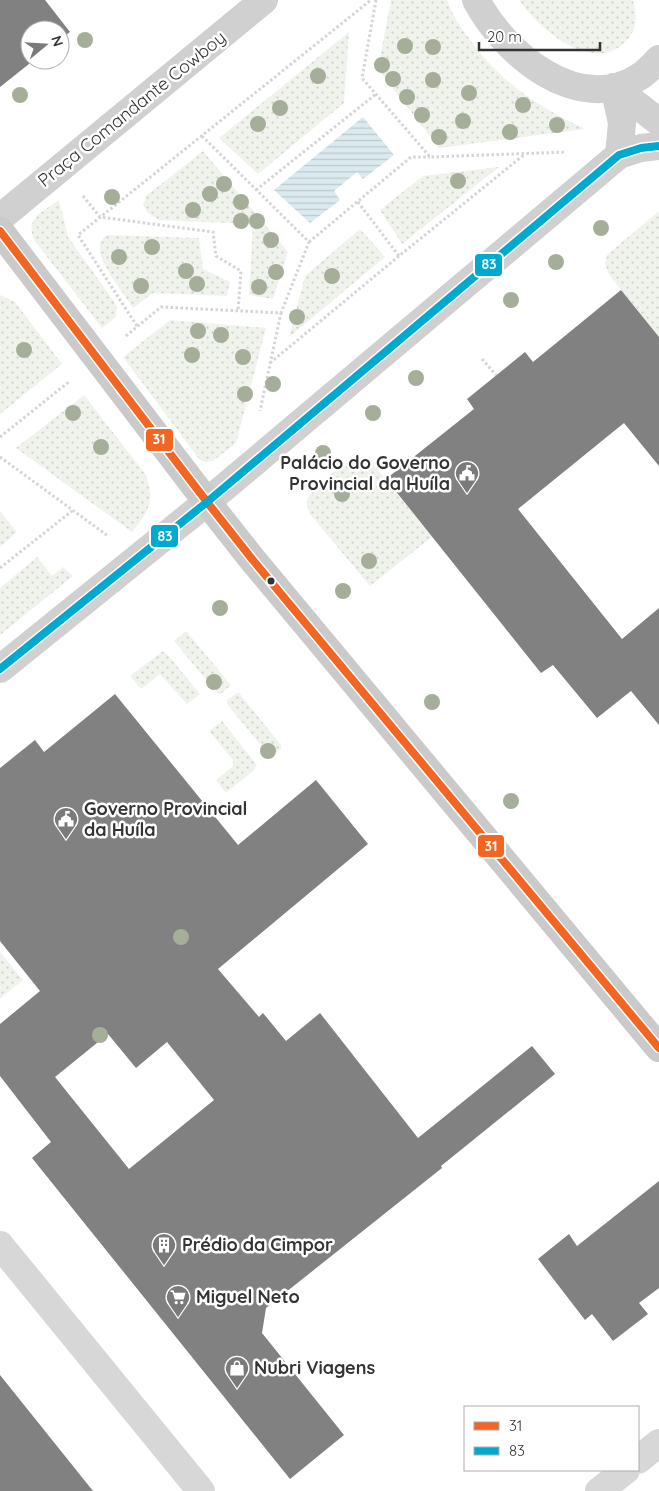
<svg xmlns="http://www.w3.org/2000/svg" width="659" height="1491" font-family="Quicksand,sans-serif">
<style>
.grass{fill:url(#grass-dots)}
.water{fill:url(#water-rules)}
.building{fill:#818181;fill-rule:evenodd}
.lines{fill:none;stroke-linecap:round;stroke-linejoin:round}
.path{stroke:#d5d5d5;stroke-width:3;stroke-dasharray:2.5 2.5;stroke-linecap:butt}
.street{stroke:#d7d7d7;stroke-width:28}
.secondary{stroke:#d0d0d0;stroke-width:28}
.primary{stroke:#cacaca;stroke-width:28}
.bus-1-casing{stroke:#fff;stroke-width:11}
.bus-2-casing{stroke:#fff;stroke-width:11}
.bus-1{stroke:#f26522;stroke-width:8}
.bus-2{stroke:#00a9ce;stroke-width:8}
.tree{fill:#a5ae98}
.bus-dot{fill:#333;stroke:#fff;stroke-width:2}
.labels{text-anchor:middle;stroke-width:5;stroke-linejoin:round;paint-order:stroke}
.street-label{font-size:18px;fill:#333;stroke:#fff}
.poi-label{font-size:18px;font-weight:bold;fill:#333;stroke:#fff;text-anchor:start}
.line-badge{stroke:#fff;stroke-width:2}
.badge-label{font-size:14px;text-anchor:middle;font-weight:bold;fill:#fff}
</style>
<defs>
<pattern id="grass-dots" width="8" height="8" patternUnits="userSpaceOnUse" patternTransform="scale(1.25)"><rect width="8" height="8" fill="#f0f3ec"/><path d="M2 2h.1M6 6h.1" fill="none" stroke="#ced1cb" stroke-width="1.8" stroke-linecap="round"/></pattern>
<pattern id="water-rules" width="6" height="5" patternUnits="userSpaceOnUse" patternTransform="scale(1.25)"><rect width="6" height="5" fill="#dbeaef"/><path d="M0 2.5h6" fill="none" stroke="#bcc9cd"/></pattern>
</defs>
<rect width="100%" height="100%" fill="#fff"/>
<path class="grass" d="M391,0H447C452,14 459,25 468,37C499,81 537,106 585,129L439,148L378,69Z
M519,0H633C637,14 638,28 627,40C594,77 539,29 519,0Z
M349,32L344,103L258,174L219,138Z
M203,151L288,252L273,299L249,295L253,224L159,220L147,212L143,205L146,196Z
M499,167L402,244L380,210L423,176Z
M59,200L68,237L111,297L117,307L116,317L102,328L34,240C25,218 43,212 59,200Z
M659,211V337L609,275L605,264L607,255Z
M360,229L385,257L289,337L305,276Z
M106,235L199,238L203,269L230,282L227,296L153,293L133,308C124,293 97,262 100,245C100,242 104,237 106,235Z
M0,295L15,302L62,364L0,414Z
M170,320L266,328L236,443L213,461L205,462L199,459L123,357Z
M84,395L146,475C155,502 149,511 132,532L16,448Z
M359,457L369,460L378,470L432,537L370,586L310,514L306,502C314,486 342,463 359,457Z
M0,511L17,532L0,547Z
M37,557L52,576L63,567L73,576L0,635V588Z
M186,631L231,685L221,694H218L174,641Z
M163,651L167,654L200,694L187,704L160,674L141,689L130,676Z
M237,693H239L281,745V749L272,756L269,755L227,704V700Z
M222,721L257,765L254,770L226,793L216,780L233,766V760L209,731Z
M0,952L23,980L0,999Z"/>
<path class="water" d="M363,117L394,155L363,179L357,172L334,191L340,200L310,223L274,190Z"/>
<path class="building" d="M0,0H45L70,32L60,39V30H30V60H34L0,87Z
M621,290L659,337V466L624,423L518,509L622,639L659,608V725L631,691L597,718L553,665L541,673L386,479L474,409L467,399L525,352L533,362Z
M115,694L238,845L316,780L368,844L218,969L259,1017L263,1013L286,1041L320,1013L418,1138L532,1046L555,1074L441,1166L442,1168L266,1308L262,1333L344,1435L290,1479L32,1158L51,1142L0,1076V1024L40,991L0,941V768L35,740L44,752ZM108,1034L136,1068L167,1042L214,1100L129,1169L55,1077Z
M659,1181V1288L639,1303L648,1314L613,1341L592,1314L585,1320L538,1259L569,1234L577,1246Z
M0,1375L93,1491H0Z"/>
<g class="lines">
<path class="path" d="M376,0L362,78L430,157L566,152
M202,136L309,242L281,313
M256,190L376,94
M83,196L100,217L213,232L216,256L241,271L238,311
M358,202L399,256
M309,242L411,157H430
M137,326L78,235L371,0
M126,336L161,307L281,313L260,411
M482,359L496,375
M270,363L399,256L525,154
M0,437L70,381
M0,457L108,536
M0,568L72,511"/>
<path class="street" d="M0,1245L201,1491
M638,1460L659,1443
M599,1491L626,1470"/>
<path class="secondary" d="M476,0C504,53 577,116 639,77C646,73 653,65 659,59
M614,87L622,123L619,155
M614,87L659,122
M0,218L264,0
M0,669L207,502L619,155L641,148L659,146"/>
<path class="primary" d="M0,231L207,502L252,559L659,1048"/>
<g class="bus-1-casing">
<path id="bus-1" d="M0,231L207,502L252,559L659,1048"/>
</g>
<g class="bus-2-casing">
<path id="bus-2" d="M0,669L207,502L619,155L641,148L659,146"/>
</g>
<use href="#bus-1" class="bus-1"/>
<use href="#bus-2" class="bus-2"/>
</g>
<g class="tree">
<circle cx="85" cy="40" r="8"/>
<circle cx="405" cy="46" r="8"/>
<circle cx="433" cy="47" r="8"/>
<circle cx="382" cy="65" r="8"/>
<circle cx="318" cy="76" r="8"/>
<circle cx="393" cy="79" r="8"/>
<circle cx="433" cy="80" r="8"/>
<circle cx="469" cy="93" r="8"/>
<circle cx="20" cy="95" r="8"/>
<circle cx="407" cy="97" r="8"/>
<circle cx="523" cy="105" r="8"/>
<circle cx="280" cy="108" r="8"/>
<circle cx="422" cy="115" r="8"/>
<circle cx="463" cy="121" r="8"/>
<circle cx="258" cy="124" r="8"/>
<circle cx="557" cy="125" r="8"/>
<circle cx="510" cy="132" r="8"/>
<circle cx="439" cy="137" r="8"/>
<circle cx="458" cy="181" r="8"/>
<circle cx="224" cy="184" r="8"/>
<circle cx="210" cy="194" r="8"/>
<circle cx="112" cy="197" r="8"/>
<circle cx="241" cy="202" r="8"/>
<circle cx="193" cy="210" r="8"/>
<circle cx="241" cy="221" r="8"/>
<circle cx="257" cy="221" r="8"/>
<circle cx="601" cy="228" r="8"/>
<circle cx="271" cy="240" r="8"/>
<circle cx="152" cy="247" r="8"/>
<circle cx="119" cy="257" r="8"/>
<circle cx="556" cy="262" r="8"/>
<circle cx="186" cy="271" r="8"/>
<circle cx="276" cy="272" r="8"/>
<circle cx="332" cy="276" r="8"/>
<circle cx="197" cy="284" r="8"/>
<circle cx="141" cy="286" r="8"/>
<circle cx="259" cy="287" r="8"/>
<circle cx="511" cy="300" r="8"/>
<circle cx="297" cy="317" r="8"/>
<circle cx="198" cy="331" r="8"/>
<circle cx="221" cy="335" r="8"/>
<circle cx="24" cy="350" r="8"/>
<circle cx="192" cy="355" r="8"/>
<circle cx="243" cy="357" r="8"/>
<circle cx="416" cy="378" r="8"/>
<circle cx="273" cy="384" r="8"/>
<circle cx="245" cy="394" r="8"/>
<circle cx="73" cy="413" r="8"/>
<circle cx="373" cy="413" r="8"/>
<circle cx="101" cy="447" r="8"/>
<circle cx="323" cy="453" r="8"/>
<circle cx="342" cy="494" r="8"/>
<circle cx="369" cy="561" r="8"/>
<circle cx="343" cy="591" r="8"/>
<circle cx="220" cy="608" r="8"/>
<circle cx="214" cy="682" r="8"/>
<circle cx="432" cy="702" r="8"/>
<circle cx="268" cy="751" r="8"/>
<circle cx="511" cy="801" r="8"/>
<circle cx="181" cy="937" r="8"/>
<circle cx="100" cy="1035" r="8"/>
</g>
<defs>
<g id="civic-pin" transform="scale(1.25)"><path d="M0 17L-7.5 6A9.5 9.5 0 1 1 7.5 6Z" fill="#7a7a7a" stroke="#fff"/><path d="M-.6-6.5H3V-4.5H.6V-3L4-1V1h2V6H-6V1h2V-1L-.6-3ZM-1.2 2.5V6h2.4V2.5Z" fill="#fff"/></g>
<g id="building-pin" transform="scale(1.25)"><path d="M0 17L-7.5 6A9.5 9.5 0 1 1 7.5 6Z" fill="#7a7a7a" stroke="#fff"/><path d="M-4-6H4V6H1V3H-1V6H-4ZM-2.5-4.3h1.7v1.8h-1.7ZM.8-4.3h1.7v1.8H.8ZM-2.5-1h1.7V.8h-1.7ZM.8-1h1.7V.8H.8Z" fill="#fff"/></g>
<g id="supermarket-pin" transform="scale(1.25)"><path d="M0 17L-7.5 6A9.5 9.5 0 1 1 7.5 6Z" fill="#7a7a7a" stroke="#fff"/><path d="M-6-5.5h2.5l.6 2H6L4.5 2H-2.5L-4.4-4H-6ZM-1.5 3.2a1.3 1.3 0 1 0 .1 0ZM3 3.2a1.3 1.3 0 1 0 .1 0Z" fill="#fff"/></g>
<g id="shop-pin" transform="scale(1.25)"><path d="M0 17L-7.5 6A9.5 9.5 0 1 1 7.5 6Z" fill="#7a7a7a" stroke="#fff"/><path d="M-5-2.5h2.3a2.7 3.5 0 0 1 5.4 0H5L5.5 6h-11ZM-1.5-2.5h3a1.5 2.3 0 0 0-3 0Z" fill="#fff"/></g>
</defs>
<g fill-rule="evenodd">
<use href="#civic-pin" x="467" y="473"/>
<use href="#civic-pin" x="66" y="819"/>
<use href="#building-pin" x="164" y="1245"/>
<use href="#supermarket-pin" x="178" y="1297"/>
<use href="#shop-pin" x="237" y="1368"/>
</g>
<circle class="bus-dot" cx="271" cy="581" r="4.5"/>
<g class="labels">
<g class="street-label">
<text transform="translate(132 109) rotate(-39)" y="6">Praça Comandante Cowboy</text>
</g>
<g class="poi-label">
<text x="450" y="469" text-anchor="end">Palácio do Governo<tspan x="450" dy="21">Provincial da Huíla</tspan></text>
<text x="84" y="815">Governo Provincial<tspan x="84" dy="21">da Huíla</tspan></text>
<text x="182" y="1251">Prédio da Cimpor</text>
<text x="196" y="1303">Miguel Neto</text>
<text x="254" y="1374">Nubri Viagens</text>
</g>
</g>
<g class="line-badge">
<rect x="474" y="253" width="29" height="24" rx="5" fill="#00a9ce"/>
<rect x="145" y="428" width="29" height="24" rx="5" fill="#f26522"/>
<rect x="150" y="524" width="29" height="24" rx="5" fill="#00a9ce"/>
<rect x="477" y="834" width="28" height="24" rx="5" fill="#f26522"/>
</g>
<g class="badge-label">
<text x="489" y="269">83</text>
<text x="159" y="444">31</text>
<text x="165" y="541">83</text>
<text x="491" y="851">31</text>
</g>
<rect x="464" y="1406" width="175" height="65" fill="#ffffff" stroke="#adadad"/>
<rect x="474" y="1422" width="25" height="8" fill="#f26522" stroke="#adadad"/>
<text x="509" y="1431" font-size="15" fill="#333333">31</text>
<rect x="474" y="1447" width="25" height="8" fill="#00a9ce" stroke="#adadad"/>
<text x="509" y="1456" font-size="15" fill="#333333">83</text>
<g transform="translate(45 45) rotate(72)"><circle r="24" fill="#ffffff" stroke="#adadad"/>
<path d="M0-4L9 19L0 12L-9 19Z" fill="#7a7a7a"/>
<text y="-8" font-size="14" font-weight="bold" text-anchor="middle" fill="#333333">N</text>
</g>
<path d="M479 42v8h121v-8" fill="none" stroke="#333333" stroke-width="2.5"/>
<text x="487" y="42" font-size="15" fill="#333333" stroke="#ffffff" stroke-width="4" paint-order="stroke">20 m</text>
</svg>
